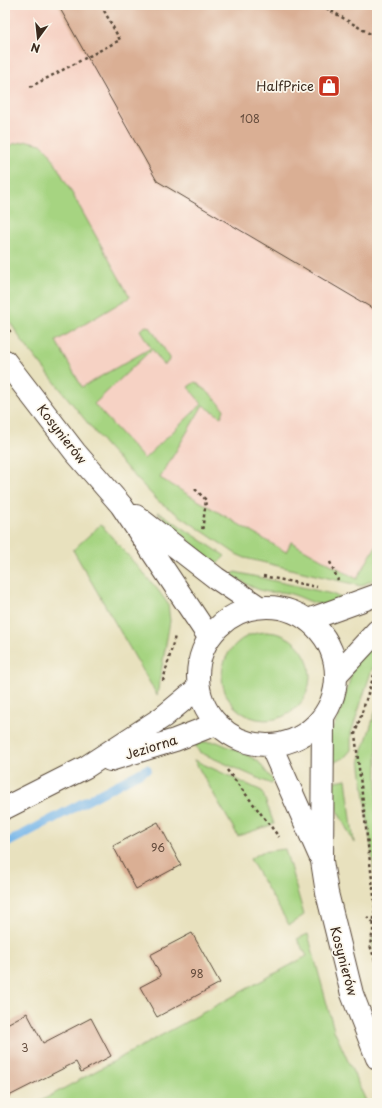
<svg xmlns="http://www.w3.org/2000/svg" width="382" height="1108" font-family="'Playpen Sans',sans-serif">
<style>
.built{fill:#f6d2c4}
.green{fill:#a6d481;stroke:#707f50}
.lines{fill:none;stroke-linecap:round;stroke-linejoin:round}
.stream{stroke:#75b5e9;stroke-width:9}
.building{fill:#daaf94}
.street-casing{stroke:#554536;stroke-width:24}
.secondary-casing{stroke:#554536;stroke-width:24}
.path{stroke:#554536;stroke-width:2.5;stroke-dasharray:3 3;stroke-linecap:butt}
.street{stroke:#fff;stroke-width:22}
.secondary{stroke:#fff;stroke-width:22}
.labels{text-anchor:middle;stroke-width:3.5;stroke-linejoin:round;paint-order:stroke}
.number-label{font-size:11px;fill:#634b3c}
.poi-label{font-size:13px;fill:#3b2a1e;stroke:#fbf7ec;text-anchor:end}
.street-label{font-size:13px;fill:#3b2a1e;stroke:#fbf7ec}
</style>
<rect width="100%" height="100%" fill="#fbf7ec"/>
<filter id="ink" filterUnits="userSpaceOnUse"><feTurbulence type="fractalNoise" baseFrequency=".025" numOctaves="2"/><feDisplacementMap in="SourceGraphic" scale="8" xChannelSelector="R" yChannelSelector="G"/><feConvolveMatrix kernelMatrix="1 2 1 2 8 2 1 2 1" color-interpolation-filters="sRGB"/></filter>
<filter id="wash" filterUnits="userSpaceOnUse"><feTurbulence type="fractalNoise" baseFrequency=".012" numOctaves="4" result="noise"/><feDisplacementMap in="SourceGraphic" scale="16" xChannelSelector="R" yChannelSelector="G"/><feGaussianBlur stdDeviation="0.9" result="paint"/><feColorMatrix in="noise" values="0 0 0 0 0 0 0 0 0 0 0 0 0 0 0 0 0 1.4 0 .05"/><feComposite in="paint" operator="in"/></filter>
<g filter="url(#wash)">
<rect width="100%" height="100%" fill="#e8e1be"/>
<path class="built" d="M5,5H377V568L356,581L201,519L152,481L5,300Z"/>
<path class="green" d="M28,141L41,144L49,152L130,297L56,341L82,387L151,348L140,330L146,326L150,327L170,358V360L164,365L152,349L94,404L144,459L202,404L188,387L195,382C201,385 222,404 224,410L221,417L203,405L160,478L286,552L291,542L357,579L377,544V586H376L374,579L361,586L245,558L236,554L158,501L106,446L22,341L5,314V151L13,144Z
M157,512L162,514L225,556L216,565Z
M100,525L104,528L158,590L168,604L170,621L157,695L73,550Z
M235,572L332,594L343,599C317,612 310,598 287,593C281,591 274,593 268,592C255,590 243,582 232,575Z
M222 676a44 44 0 1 1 88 0a44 44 0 1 1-88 0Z
M369,645L376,657L351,733V750L344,758L332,763L330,733L340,714L356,658Z
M377,707V894L360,759Z
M202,742H217L245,754L258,761L274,782L271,784L199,752L195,744Z
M194,760L262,791L274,824L238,836Z
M346,779L354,843L336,808L332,782Z
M285,849L304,915L289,925L250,859L262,852Z
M377,932V938L374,939L377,947V964L372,940Z
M308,934L334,1030L367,1103H37L307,956L297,939Z"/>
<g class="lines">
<path class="stream" d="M5,844L147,769"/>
</g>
<g id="blocks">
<path class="building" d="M58,5H377V311L157,181Z
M158,822L181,865L136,889L113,846Z
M192,933L220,983L157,1017L140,987L161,976L150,955Z
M27,1013L43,1043L91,1018L111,1056L81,1072L76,1062L5,1098V1025Z"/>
</g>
</g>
<g filter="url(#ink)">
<use href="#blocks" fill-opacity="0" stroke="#554536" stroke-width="1"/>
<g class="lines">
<g class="street-casing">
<path id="street" d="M308,620L377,595
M337,674L377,631
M110,760L175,740L216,724
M5,808L86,767L163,717L198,688"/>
</g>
<g class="secondary-casing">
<path id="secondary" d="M5,361L75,452L121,505L209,637
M136,516L216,578L259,607
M198 676a69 69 0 1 1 138 0a69 69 0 1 1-138 0Z
M323,718L322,861L327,893L352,994L377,1058
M271,746L320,856"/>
</g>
<path class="path" d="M321,5L377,38
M30,87L120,40L101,5
M5,325L12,334
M195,489L206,500L202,532
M330,562L338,580
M263,576L317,587
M374,675L355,734L375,905L373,931L370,945L377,967
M163,681L175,636
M227,770L279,837
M367,917L377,926"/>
<use href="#street" class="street"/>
<use href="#secondary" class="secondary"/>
</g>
</g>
<defs>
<g id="shop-square" transform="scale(1.15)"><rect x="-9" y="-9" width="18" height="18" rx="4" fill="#c8321e" stroke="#fbf7ec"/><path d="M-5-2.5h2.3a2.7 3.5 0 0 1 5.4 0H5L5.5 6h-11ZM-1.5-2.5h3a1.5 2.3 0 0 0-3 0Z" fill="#fff"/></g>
</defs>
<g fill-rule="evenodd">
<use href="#shop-square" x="329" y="86"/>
</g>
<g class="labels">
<g class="number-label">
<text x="250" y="123">108</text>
<text x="158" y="852">96</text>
<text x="197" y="978">98</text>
<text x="25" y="1052">3</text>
</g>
<g class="poi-label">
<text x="314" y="91">HalfPrice</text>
</g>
<g class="street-label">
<text transform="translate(62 434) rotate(52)" y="5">Kosynierów</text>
<text transform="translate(151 747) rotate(-17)" y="5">Jeziorna</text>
<text transform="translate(344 961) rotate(75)" y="5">Kosynierów</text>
</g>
</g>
<rect width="382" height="1108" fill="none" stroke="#fbf7ec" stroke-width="20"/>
<g transform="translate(38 38) rotate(195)" stroke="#fbf7ec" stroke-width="3" paint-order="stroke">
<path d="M0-3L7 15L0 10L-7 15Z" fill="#3b2a1e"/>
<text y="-6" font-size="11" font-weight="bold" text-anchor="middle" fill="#3b2a1e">N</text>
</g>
</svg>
